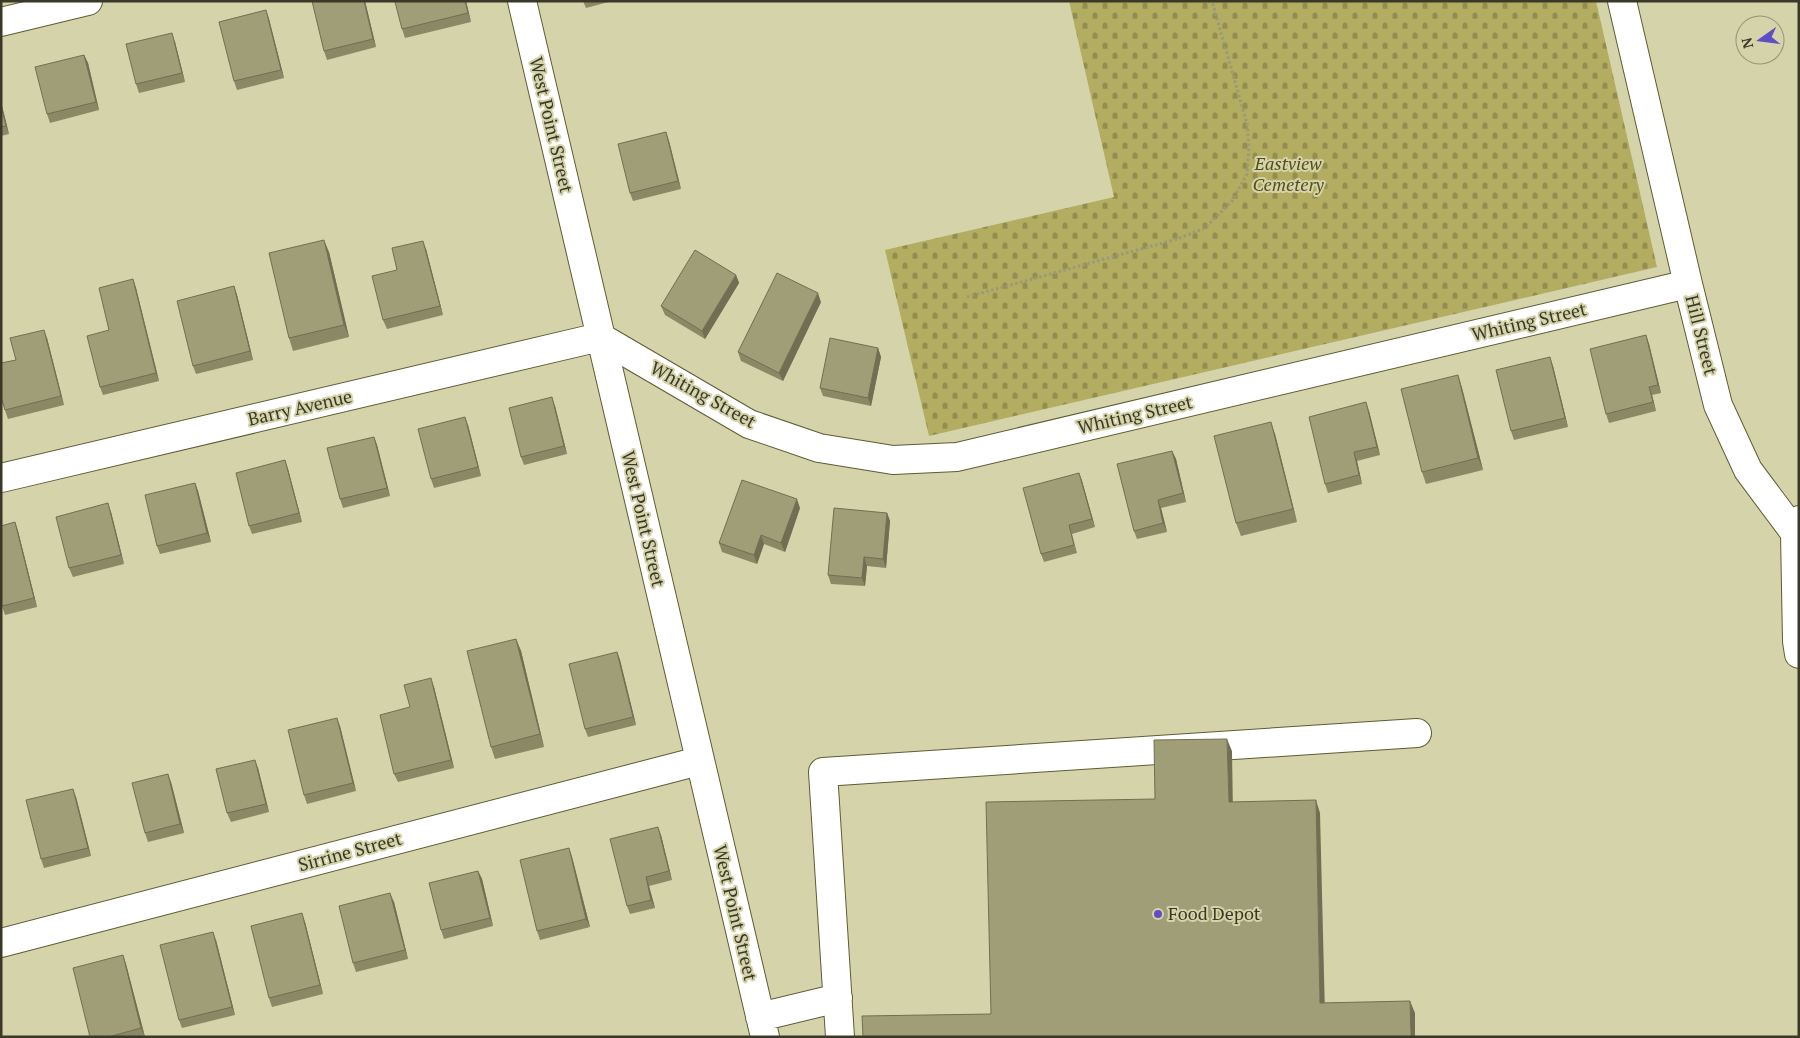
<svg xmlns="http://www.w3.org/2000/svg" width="1800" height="1038" font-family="'PT Serif',serif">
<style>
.cemetery{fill:url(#cemetery-stones)}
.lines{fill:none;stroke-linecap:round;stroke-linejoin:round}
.minor-casing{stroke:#5f5c36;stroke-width:30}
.path{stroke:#9a9978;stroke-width:3;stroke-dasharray:2.5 2.5;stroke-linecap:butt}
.minor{stroke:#fff;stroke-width:28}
.wall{fill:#8a8865}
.shaded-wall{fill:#706f53}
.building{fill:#a09e76;stroke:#706f53}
.poi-dot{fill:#5f4dc5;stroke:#d5d3a9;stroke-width:2}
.labels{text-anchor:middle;stroke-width:4;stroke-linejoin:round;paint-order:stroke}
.street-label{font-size:18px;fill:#3a3928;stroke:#d5d3a9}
.park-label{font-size:18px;font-style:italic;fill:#54501c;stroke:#d5d3a9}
.poi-label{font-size:18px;fill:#3a3928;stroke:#d5d3a9;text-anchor:start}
</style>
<defs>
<pattern id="cemetery-stones" width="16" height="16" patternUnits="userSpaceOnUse" patternTransform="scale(1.25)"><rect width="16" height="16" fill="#b3ad61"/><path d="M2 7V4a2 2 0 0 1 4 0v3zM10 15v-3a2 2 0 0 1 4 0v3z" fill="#938e50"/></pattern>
</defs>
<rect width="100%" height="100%" fill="#d5d3a9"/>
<path class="cemetery" d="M1069,1H1596L1657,267L929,436L885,250L1114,197Z"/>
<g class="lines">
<g class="minor-casing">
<path id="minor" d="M522,1L765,1037
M1622,1L1688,284L1718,405L1748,470L1795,533
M1,22L88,1
M1,478L600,337L749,424L819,448L893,460L957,457L1688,284
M1799,520L1795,533L1797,641L1799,654
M1,943L699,761
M760,1017L838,998
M840,1037L823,772L1417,733"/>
</g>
<path class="path" d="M967,297L1177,239L1205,228L1232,201L1247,174L1249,147L1247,124L1212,1"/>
<use href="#minor" class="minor"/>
</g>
<path class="wall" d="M312,1H365L376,47L327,60L324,51Z
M398,1H466L471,22L405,38L402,29Z
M583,1H612L586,8Z
M266,10L269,19L284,78L237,90L234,81Z
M175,42L185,82L139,93L136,84Z
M84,55L88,63L99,110L50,123L47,114Z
M1,102L9,134L1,136Z
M666,132L669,141L681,189L633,201L630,193Z
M426,249L443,315L387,329L383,320L397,270Z
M329,252L349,337L293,351L289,338Z
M736,275L739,283L705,339L665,315L661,306Z
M133,279L136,288L159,381L103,395L100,387L109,330Z
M234,286L237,295L253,360L196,374L193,366Z
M821,302L783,381L741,361L738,352Z
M1646,335L1649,344L1661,393L1652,395L1656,411L1609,423L1606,414Z
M47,338L64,405L8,419L5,410L16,360Z
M878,348L881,357L871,406L823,396L820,388Z
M1553,366L1568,427L1514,440L1511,431Z
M1458,375L1462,388L1483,470L1426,484L1422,472Z
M555,406L567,454L524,465L521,457Z
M1369,411L1380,455L1357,461L1362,484L1328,493L1325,484Z
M468,425L481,476L434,488L431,479Z
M1275,434L1297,522L1241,536L1236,523Z
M374,437L377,445L390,496L343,508L340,499Z
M1172,451L1176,459L1186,502L1161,508L1167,532L1137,539L1134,531Z
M285,460L288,469L302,522L252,534L249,526Z
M1079,473L1082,481L1095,527L1072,534L1077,553L1044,562L1041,554Z
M195,483L198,491L211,542L160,554L157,546Z
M800,508L785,552L764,544L757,564L722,552L719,543Z
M111,512L124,564L73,577L69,568Z
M887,513L890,521L886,568L867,566L865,586L831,584L828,575Z
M15,522L18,531L37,607L5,615L2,606Z
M516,639L521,651L544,747L495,759L491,747Z
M617,652L620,660L636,725L588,737L585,729Z
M434,687L454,768L398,782L394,774L410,707Z
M340,726L356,791L307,804L304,795Z
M258,768L269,812L231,822L227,813Z
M171,782L184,833L148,842L145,833Z
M76,797L91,856L44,868L41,859Z
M661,835L672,880L649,886L655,908L630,914L627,906Z
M569,848L572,857L590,927L540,940L537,931Z
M478,871L482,879L493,926L444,939L441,930Z
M394,902L408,959L356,972L353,963Z
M305,922L323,994L272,1007L269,998Z
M216,940L235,1015L182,1028L179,1020Z
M123,955L126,964L145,1037H90Z"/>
<path class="shaded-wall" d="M364,1H365L376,47L373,39Z
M465,1H466L471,22L468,13Z
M266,10L269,19L284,78L281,70Z
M172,33L175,42L185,82L182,73Z
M84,55L88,63L99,110L96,102Z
M1,102L9,134L6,126L1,106Z
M666,132L669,141L681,189L678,181Z
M324,240L329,252L349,337L344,325Z
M423,241L426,249L443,315L440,306Z
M736,275L739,283L705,339L702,331Z
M133,279L136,288L159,381L156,373Z
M234,286L237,295L253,360L250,351Z
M818,293L821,302L783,381L779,373Z
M44,330L47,338L64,405L61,396Z
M1646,335L1649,344L1661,393L1658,385Z
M878,348L881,357L871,406L868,398Z
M1550,357L1553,366L1568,427L1565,418Z
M1458,375L1462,388L1483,470L1478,458Z
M1649,387L1652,395L1656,411L1653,402Z
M552,397L555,406L567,454L564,446Z
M1366,402L1369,411L1380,455L1377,447Z
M465,417L468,425L481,476L478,467Z
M1271,422L1275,434L1297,522L1293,509Z
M374,437L377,445L390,496L387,488Z
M1172,451L1176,459L1186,502L1183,493Z
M1354,452L1357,461L1362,484L1359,475Z
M285,460L288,469L302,522L299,513Z
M1079,473L1082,481L1095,527L1092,519Z
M195,483L198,491L211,542L207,533Z
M797,499L800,508L785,552L781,543Z
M1158,500L1161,508L1167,532L1163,523Z
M108,503L111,512L124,564L121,555Z
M887,513L890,521L886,568L883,559Z
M15,522L18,531L37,607L34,598Z
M761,535L764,544L757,564L754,555Z
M864,557L867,566L865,586L862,578Z
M516,639L521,651L544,747L540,734Z
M617,652L620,660L636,725L633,717Z
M431,678L434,687L454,768L451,760Z
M337,718L340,726L356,791L353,783Z
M1227,739L1232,751L1233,815L1229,802Z
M255,760L258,768L269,812L266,804Z
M168,774L171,782L184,833L180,824Z
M73,789L76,797L91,856L88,848Z
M1316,800L1320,813L1325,1015L1320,1003Z
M658,827L661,835L672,880L669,871Z
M569,848L572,857L590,927L586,919Z
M478,871L482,879L493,926L490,918Z
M646,877L649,886L655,908L651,900Z
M390,893L394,902L408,959L405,950Z
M302,913L305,922L323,994L320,985Z
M213,932L216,940L235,1015L232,1007Z
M123,955L126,964L145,1037L141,1028Z
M1410,1001L1415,1013V1037H1411Z"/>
<path class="building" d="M312,1H364L373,39L324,51Z
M398,1H465L468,13L402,29L395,2Z
M266,10L281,70L234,81L219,22Z
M172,33L182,73L136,84L126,44Z
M84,55L96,102L47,114L35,67Z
M1,106L6,126L1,127Z
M666,132L678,181L630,193L618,144Z
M324,240L344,325L289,338L269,253Z
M423,241L440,306L383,320L372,276L397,270L392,248Z
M695,250L736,275L702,331L661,306Z
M777,273L818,293L779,373L738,352Z
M133,279L156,373L100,387L87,336L109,330L99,288Z
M234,286L250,351L193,366L177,301Z
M44,330L61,396L5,410L1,397V363L16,360L10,338Z
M1646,335L1658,385L1649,387L1653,402L1606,414L1590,349Z
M830,338L878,348L868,398L820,388Z
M1550,357L1565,418L1511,431L1496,370Z
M1458,375L1478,458L1422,472L1401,389Z
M552,397L564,446L521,457L509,408Z
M1366,402L1377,447L1354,452L1359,475L1325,484L1309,417Z
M465,417L478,467L431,479L418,429Z
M1271,422L1293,509L1236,523L1214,436Z
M374,437L387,488L340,499L327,448Z
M1172,451L1183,493L1158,500L1163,523L1134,531L1117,464Z
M285,460L299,513L249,526L236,473Z
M1079,473L1092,519L1069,525L1074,545L1041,554L1023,488Z
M742,480L797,499L781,543L761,535L754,555L719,543Z
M195,483L207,533L157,546L145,495Z
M108,503L121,555L69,568L56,517Z
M834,508L887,513L883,559L864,557L862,578L828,575Z
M15,522L34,598L2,606L1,602V526Z
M516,639L540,734L491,747L467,651Z
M617,652L633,717L585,729L569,664Z
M431,678L451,760L394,774L380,715L410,707L404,685Z
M337,718L353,783L304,795L288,730Z
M1227,739L1229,802L1316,800L1320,1003L1410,1001L1411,1037H863L862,1016L991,1014L986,802L1155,799L1154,740Z
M255,760L266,804L227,813L216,769Z
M168,774L180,824L145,833L132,783Z
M73,789L88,848L41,859L26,800Z
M658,827L669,871L646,877L651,900L627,906L610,839Z
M569,848L586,919L537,931L520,860Z
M478,871L490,918L441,930L429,883Z
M390,893L405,950L353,963L339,906Z
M302,913L320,985L269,998L251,926Z
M213,932L232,1007L179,1020L160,945Z
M123,955L141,1028L108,1037H90L73,968Z"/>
<circle class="poi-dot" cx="1158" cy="914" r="5"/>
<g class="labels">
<g class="street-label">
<text transform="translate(551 125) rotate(77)" y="6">West Point Street</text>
<text transform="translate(1529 322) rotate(-13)" y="6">Whiting Street</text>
<text transform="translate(1701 335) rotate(76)" y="6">Hill Street</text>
<text transform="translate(703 395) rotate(29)" y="6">Whiting Street</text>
<text transform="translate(300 408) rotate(-13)" y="6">Barry Avenue</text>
<text transform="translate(1135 415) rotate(-13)" y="6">Whiting Street</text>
<text transform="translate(643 519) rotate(77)" y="6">West Point Street</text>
<text transform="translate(350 852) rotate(-15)" y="6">Sirrine Street</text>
<text transform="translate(735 913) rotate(77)" y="6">West Point Street</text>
</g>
<g class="park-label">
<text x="1288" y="170">Eastview<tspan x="1288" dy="21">Cemetery</tspan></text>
</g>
<g class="poi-label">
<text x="1168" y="920">Food Depot</text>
</g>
</g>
<rect width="1800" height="1038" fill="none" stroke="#3a3928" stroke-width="5"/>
<g transform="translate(1760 40) rotate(256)"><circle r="24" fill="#d5d3a9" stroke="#979575"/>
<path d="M0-4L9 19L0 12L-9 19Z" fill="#5f4dc5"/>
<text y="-8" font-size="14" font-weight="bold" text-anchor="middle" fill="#3a3928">N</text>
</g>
</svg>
